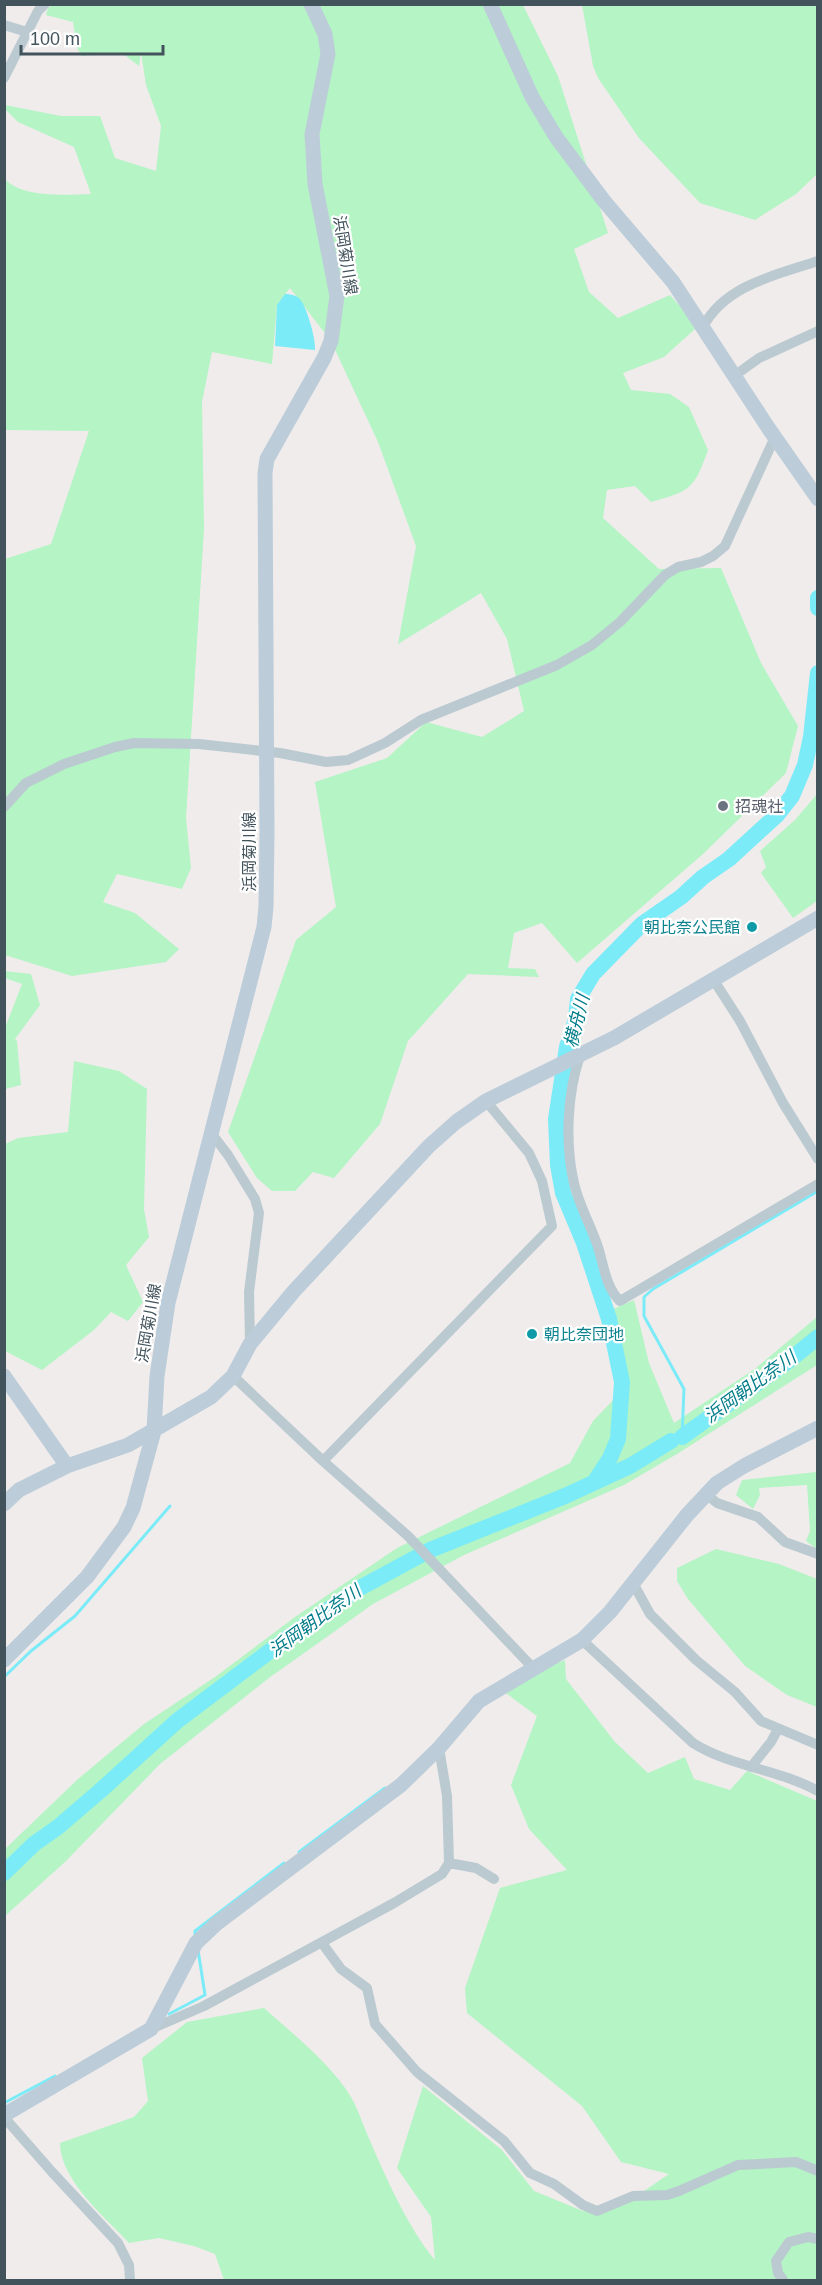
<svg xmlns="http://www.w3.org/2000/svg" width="822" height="2285" font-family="Arial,'Noto Sans JP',sans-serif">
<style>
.green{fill:#b4f4c5}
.water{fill:#7bebf7}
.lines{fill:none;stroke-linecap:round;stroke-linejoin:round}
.stream{stroke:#7bebf7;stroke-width:3}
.river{stroke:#7bebf7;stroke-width:16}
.street{stroke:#bbcad1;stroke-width:10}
.secondary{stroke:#bccdd9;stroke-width:15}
.worship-dot{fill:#6b7280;stroke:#fff;stroke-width:2}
.culture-dot{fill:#0f9aa8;stroke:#fff;stroke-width:2}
.labels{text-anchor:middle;stroke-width:4.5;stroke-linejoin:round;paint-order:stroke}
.street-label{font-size:16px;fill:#43535c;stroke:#fff}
.worship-label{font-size:16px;fill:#5b616d;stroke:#fff;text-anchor:start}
.culture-label{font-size:16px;fill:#0d838f;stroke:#fff;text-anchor:end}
.water-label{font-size:18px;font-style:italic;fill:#047d8a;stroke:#fff}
</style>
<rect width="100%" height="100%" fill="#f0ecec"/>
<path class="green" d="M52,5H523L558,76L608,233L574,249L589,292L618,318L670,295L684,311L695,329L664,357L623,373L631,390L670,394L689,407L708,450C694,489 691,491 651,502L635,486L607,490L603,518L659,569L721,568L761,663L798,726L786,773L703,854L577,963L542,923L514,933L508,968L535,969L539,977L468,974L408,1041L380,1124L334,1178L313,1172L295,1191H272L257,1178L228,1132L296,940L336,907L315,782L387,758L426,722L482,737L524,711L507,639L481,593L398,644L416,546L378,442L331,341L290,288L277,305L272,364L212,352L202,402L204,529L186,818L191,868L182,889L117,874L103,902L135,913L179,949L166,962L72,976L5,955V559L51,544L89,431L5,430L4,178C20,198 67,195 91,194L74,147L18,122L5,109V105L61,116H100L115,158L156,171L161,126L146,85L141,52L139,66L122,53L82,56L77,48L73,22L46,15L48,8Z
M779,5V6L817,5V174L796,194L755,220L700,203L639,138L598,78L593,66L582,5Z
M817,794V901L793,918L761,873L766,867L760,851L795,820Z
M5,971L31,974L40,1005L15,1039L17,1041L21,1085L5,1089V1028L22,984L5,978Z
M74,1061L119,1071L147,1089L144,1209L149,1237L126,1265L143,1302L128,1321L111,1312L94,1330L42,1370L5,1351V1144L18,1138L68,1132Z
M634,1300L649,1363L674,1423L756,1368L817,1317V1365L677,1454L624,1485L464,1555L373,1604L269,1678L160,1764L65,1862L5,1916V1849L78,1779L144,1724L215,1677L295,1617L397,1548L570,1463L593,1421L619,1394L611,1310Z
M817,1472V1549L806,1541L810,1531L807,1485L759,1488L760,1495L753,1509L736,1495L742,1480Z
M716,1549L779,1564L817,1579V1707L787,1695L745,1666L688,1599L677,1581V1568Z
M565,1660L566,1679L615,1742L648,1773L685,1757L694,1779L730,1790L747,1771L817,1801V2280H224L215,2254L194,2246L159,2238L129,2243C105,2217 60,2180 60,2143L134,2117L148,2101L142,2058L187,2022L264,2008C293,2034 331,2064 351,2097C359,2111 364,2128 371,2143C386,2178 410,2231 435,2260L431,2217L397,2168L423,2086L502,2150L534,2191L583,2211L628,2202L669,2174L621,2162L582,2106L467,2013L465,1988L500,1888L567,1870L529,1829L511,1785L537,1716L503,1691L533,1673Z"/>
<path class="water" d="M285,294C292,294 299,296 302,302C308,312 316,340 315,350L275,346L277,305Z"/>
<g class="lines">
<path class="stream" d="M671,1441L682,1437L684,1389L644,1316V1297L653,1289L818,1191
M4,1677L31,1651L75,1616L170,1506
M299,1852L385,1788
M195,1935V1931L284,1863
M169,2014L205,1995L198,1950
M4,2103L55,2076"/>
<path class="river" d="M818,598V608
M682,1437L791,1359L818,1337
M595,1481L610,1458L618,1439L622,1382L609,1319L584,1243L563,1193L558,1165L556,1119L567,1047L576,1019L578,999L593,974L642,924L681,897L703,877L729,859L777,815L792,796L805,765L811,737L818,673
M4,1873L34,1844L58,1827L100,1791L177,1721L290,1636L358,1589L430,1550L565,1496L630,1466L671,1441"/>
<path class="street" d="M4,25L27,32
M4,78L38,11L45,4
M703,327C725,285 776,275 818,261
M734,376L759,358L818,331
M4,807L26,783L64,764L115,747L134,743L199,744L280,753L326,762L348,760L385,743L421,720L557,665L592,645L620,622L665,575L678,567L701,562L713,556L725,546L775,437
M713,979L740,1021L783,1103L818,1159
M580,1056C567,1094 565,1144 574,1183C579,1205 591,1226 598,1247C604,1266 606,1288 620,1301L818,1184
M212,1134L228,1155L255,1199L259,1213L249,1292L250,1344
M233,1376L323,1461L408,1536L533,1668
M323,1461L552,1226L542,1181L529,1153L486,1101
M706,1494L717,1503L758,1517L785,1542L818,1554
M633,1583L650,1614L696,1660L735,1692L761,1721L818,1745
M582,1640L693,1743C731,1767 778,1769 818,1791
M751,1767L771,1742L778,1729
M449,1863L476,1868L494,1879
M322,1943L341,1969L367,1988L375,2024L417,2072L504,2141L530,2173L554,2184L583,2205L597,2211L633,2196L667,2195L679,2191L738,2165L796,2162L818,2171
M151,2029L204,2006L394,1903L442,1874L449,1863L447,1796L439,1748
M4,2117L52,2172L118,2243L129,2265L130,2280
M783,2280L778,2273L776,2261L789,2242L808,2237L818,2239"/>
<path class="secondary" d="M490,4L532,97L556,137L604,201L673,282L767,426L818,499
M4,1376L67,1466
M4,1504L19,1490L67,1466L128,1445L211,1397L233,1376L250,1344L294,1291L429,1146L456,1122L486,1101L614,1038L818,918
M4,1660L87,1577L124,1527L133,1508L154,1431L157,1376L168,1303L264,927L266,907L267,833L265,473L267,459L324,358L331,341L337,296L315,184L312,134L328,54L325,34L311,4
M4,2115L151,2029L196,1943L216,1924L401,1785L439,1748L479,1701L582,1640L610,1612L687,1515L717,1483L744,1466L818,1428"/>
</g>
<circle class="worship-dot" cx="723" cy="806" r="6"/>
<g class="culture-dot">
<circle cx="752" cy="927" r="6"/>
<circle cx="532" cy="1334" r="6"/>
</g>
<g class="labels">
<g class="street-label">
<text transform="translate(346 255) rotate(81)" y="6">浜岡菊川線</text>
<text transform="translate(249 852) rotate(-90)" y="6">浜岡菊川線</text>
<text transform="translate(148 1323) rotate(-80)" y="6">浜岡菊川線</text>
</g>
<g class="worship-label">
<text x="735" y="812">招魂社</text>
</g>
<g class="culture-label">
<text x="740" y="933">朝比奈公民館</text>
<text x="544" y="1340" text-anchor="start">朝比奈団地</text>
</g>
<g class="water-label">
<text transform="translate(577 1021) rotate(-76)" y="6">横舟川</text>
<text transform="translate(750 1387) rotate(-36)" y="6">浜岡朝比奈川</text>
<text transform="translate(315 1621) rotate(-36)" y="6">浜岡朝比奈川</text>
</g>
</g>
<rect width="822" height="2285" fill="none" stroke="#43535c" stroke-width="12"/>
<path d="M21 45v9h142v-9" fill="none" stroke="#43535c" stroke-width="3"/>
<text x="30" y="45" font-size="18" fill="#43535c" stroke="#ffffff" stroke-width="4.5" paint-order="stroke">100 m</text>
</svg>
